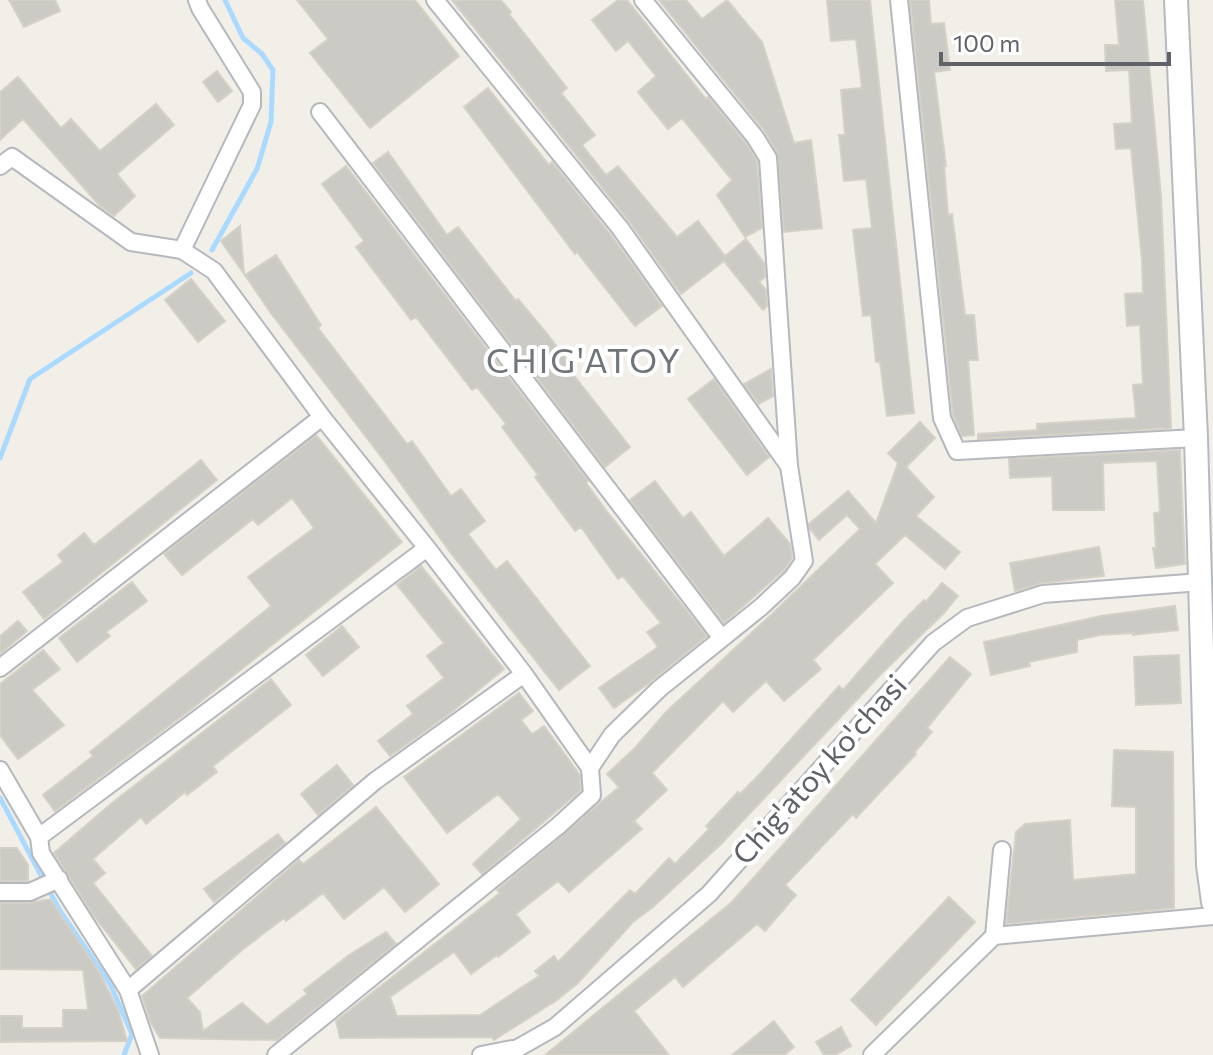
<svg xmlns="http://www.w3.org/2000/svg" width="1213" height="1055" font-family="Commissioner,sans-serif">
<style>
.lines{fill:none;stroke-linecap:round;stroke-linejoin:round}
.stream{stroke:#aadaff;stroke-width:5}
.building{fill:#cccac5;stroke:#d6d1c6;stroke-width:2}
.street-casing{stroke:#b5b8bc;stroke-width:20}
.secondary-casing{stroke:#b6babf;stroke-width:26}
.street{stroke:#fff;stroke-width:16}
.secondary{stroke:#fff;stroke-width:22}
.labels{text-anchor:middle;stroke-width:8;stroke-linejoin:round;paint-order:stroke}
.street-label{font-size:30px;fill:#5f6368;stroke:#fff}
.quarter-label{font-size:34px;letter-spacing:2px;fill:#70757a;stroke:#fff}
</style>
<rect width="100%" height="100%" fill="#f1efe8"/>
<g class="lines">
<path class="stream" d="M212,250L257,169L271,122L273,70L262,54L243,38L225,0
M0,458L30,379L191,273
M0,798L60,911L110,984L132,1034L124,1055"/>
</g>
<path class="building" d="M9,0H55L60,11L24,27Z
M297,0H415L459,56L370,128L310,53L328,39Z
M452,0H501L511,12L509,14L567,88L561,93L595,135L582,145L606,175L618,166L677,237L698,221L725,256L746,239L764,263L765,277L759,282L766,290L767,306L763,310L724,261L681,294L629,221Z
M618,0H627L706,99L708,97L746,143L757,161L762,228L745,237L717,195L732,180L682,118L668,129L638,92L656,76L628,41L616,51L592,20Z
M659,0H686L702,19L727,0L762,42L794,143L811,140L822,228L784,232L777,152L764,130Z
M827,0H870L914,413L887,416L880,362H876L871,315L863,316L853,230L872,228L866,179L844,181L839,135H845L841,90L862,88L856,39L831,41Z
M910,0H929L931,24L944,23L950,70L934,72L946,166H944L948,215L952,214L965,315H974L978,360H968L974,435L962,436L953,415Z
M1115,0H1143L1161,196L1171,428L978,439V434L1037,430V424L1136,418L1133,385L1143,384L1140,325L1127,326L1125,294L1143,293L1142,260L1131,148L1116,149L1114,124L1132,123L1129,70L1106,71L1105,45H1119Z
M217,71L232,91L218,102L203,82Z
M18,77L61,128L71,119L100,151L156,104L174,125L117,174L135,196L114,216L100,206L23,119L0,140V92Z
M488,88L549,165L552,162L611,235L662,306L635,326L577,252L575,254L464,107Z
M388,152L447,235L458,227L516,301L518,299L549,336L575,371L572,373L630,447L605,467L373,163Z
M346,166L588,481L586,483L608,513L707,636L649,683L614,708L599,688L658,647L647,632L661,623L623,576L618,579L581,527L575,531L535,477L538,475L502,427L506,424L477,387L472,390L416,317L411,320L356,247L364,241L322,184Z
M240,226L244,274L221,241Z
M276,255L321,325L318,328L407,444L412,441L451,496L461,489L485,521L468,534L496,570L507,561L590,666L559,690L450,552L383,459L270,312L245,275Z
M191,279L225,321L198,342L165,300Z
M771,369L773,396L759,404L744,384Z
M714,379L769,457L747,475L688,399Z
M920,422L935,438L906,467L934,497L916,516L960,552L945,569L905,535L875,564L893,583L813,660L821,669L784,701L766,681L733,712L723,701L652,773L667,790L634,821L642,829L569,892L558,881L516,914L530,932L498,957L497,955L471,974L454,952L390,997L397,1016L480,1015L539,976L535,971L554,956L558,962L630,890L635,894L669,858L675,864L709,829L706,826L738,792L740,794L757,777L839,686L843,690L905,619L924,600L926,602L942,583L958,596L944,613L882,673L721,844L653,907L633,922L578,983L557,1000L494,1040L492,1037L340,1038L336,1021L500,893L497,890L619,787L607,774L635,748L666,712L772,614L860,529L847,515L819,540L810,529L809,524L848,491L876,523L898,463L888,453Z
M316,435L402,542L190,710L55,811L43,795L93,756L90,752L271,606L248,577L314,528L292,498L258,525L253,519L182,575L164,554Z
M1180,450L1185,564L1156,568L1153,548H1156L1154,513L1160,512L1157,461L1103,463L1104,510H1053L1052,476L1010,478L1009,459Z
M201,460L217,480L44,619L23,592L63,562L58,555L84,533L94,545Z
M655,481L683,518L691,512L724,556L768,518L790,544L792,558L784,570L724,623L630,500Z
M1099,547L1104,576L1042,583L1015,591L1010,563Z
M421,566L504,669L449,714L390,756L378,741L413,714L407,706L444,678L427,656L444,643L397,585Z
M132,582L147,601L106,632L110,636L77,662L59,638Z
M1175,606L1178,630L1133,635V633L1100,635L1077,640V652L1029,662L1030,666L991,675L984,642L1101,616Z
M18,621L27,631L0,654V636Z
M342,626L359,647L323,676L306,655Z
M43,650L60,669L32,690L64,725L18,759L0,735V684Z
M1179,655L1181,703L1136,705L1134,657Z
M950,657L971,674L927,728L932,732L914,753L916,754L856,818L853,814L785,885L796,895L765,931L757,924L683,987L675,977L634,1011L669,1055H545L732,902Z
M271,679L291,705L213,766L217,772L187,795L185,792L146,824L141,817L93,859L105,873L93,883L152,956L136,969L93,915L54,853L112,803Z
M519,693L533,711L521,720L532,734L544,726L580,775L581,790L482,874L473,864L521,819L498,794L447,833L404,777Z
M1114,750L1173,752L1174,908L1006,924L1016,832L1025,824L1070,820L1073,880L1136,874V807L1112,806Z
M337,765L353,785L318,815L301,794Z
M376,807L439,884L405,912L384,887L344,919L323,893L286,921L284,918L242,950L187,998L200,1012L203,1031L242,1003L267,1025L307,994L304,990L349,955L386,932L396,944L277,1040L160,1038L151,1023L142,996L299,860L303,864Z
M278,834L285,843L214,902L204,889Z
M0,848H17L28,865V881H0Z
M949,897L975,922L876,1025L851,1000Z
M50,899L99,972L118,1010L127,1041L0,1042V1016H22V1028H63V1010H88L83,970L0,969V903H30Z
M774,1021L794,1047L784,1055H732Z
M841,1027L851,1046L835,1055H824L816,1042Z"/>
<g class="lines">
<g class="street-casing">
<path id="street" d="M435,0L620,228L789,466
M899,0L942,418L957,451L1196,438
M320,112L721,637
M0,166L12,157L131,242L182,250L214,271L322,417L427,548L524,674L590,768
M182,250L252,105V92L200,8L197,0
M0,668L322,417
M0,770L39,837L41,853L128,990L150,1055
M39,837L427,548
M0,892H30L59,879
M994,936L1002,850
M128,990L375,781L524,674
M276,1055L558,826L592,795L590,768L612,735L659,689L761,607L792,578L804,561L789,466L768,158L755,137L643,0
M481,1055L518,1048L555,1027L709,894L933,643L967,618L1043,594L1201,582
M872,1055L994,936L1213,916"/>
</g>
<g class="secondary-casing">
<path id="secondary" d="M1176,0L1196,438L1208,865L1213,902"/>
</g>
<use href="#street" class="street"/>
<use href="#secondary" class="secondary"/>
</g>
<g class="labels">
<g class="street-label">
<text transform="translate(820 770) rotate(-48)" y="10">Chig'atoy ko'chasi</text>
</g>
<g class="quarter-label">
<text x="584" y="373">CHIG'ATOY</text>
</g>
</g>
<path d="M941 52v12h228v-12" fill="none" stroke="#5f6368" stroke-width="4"/>
<text x="953" y="52" font-size="24" fill="#5f6368" stroke="#ffffff" stroke-width="6" paint-order="stroke">100 m</text>
</svg>
